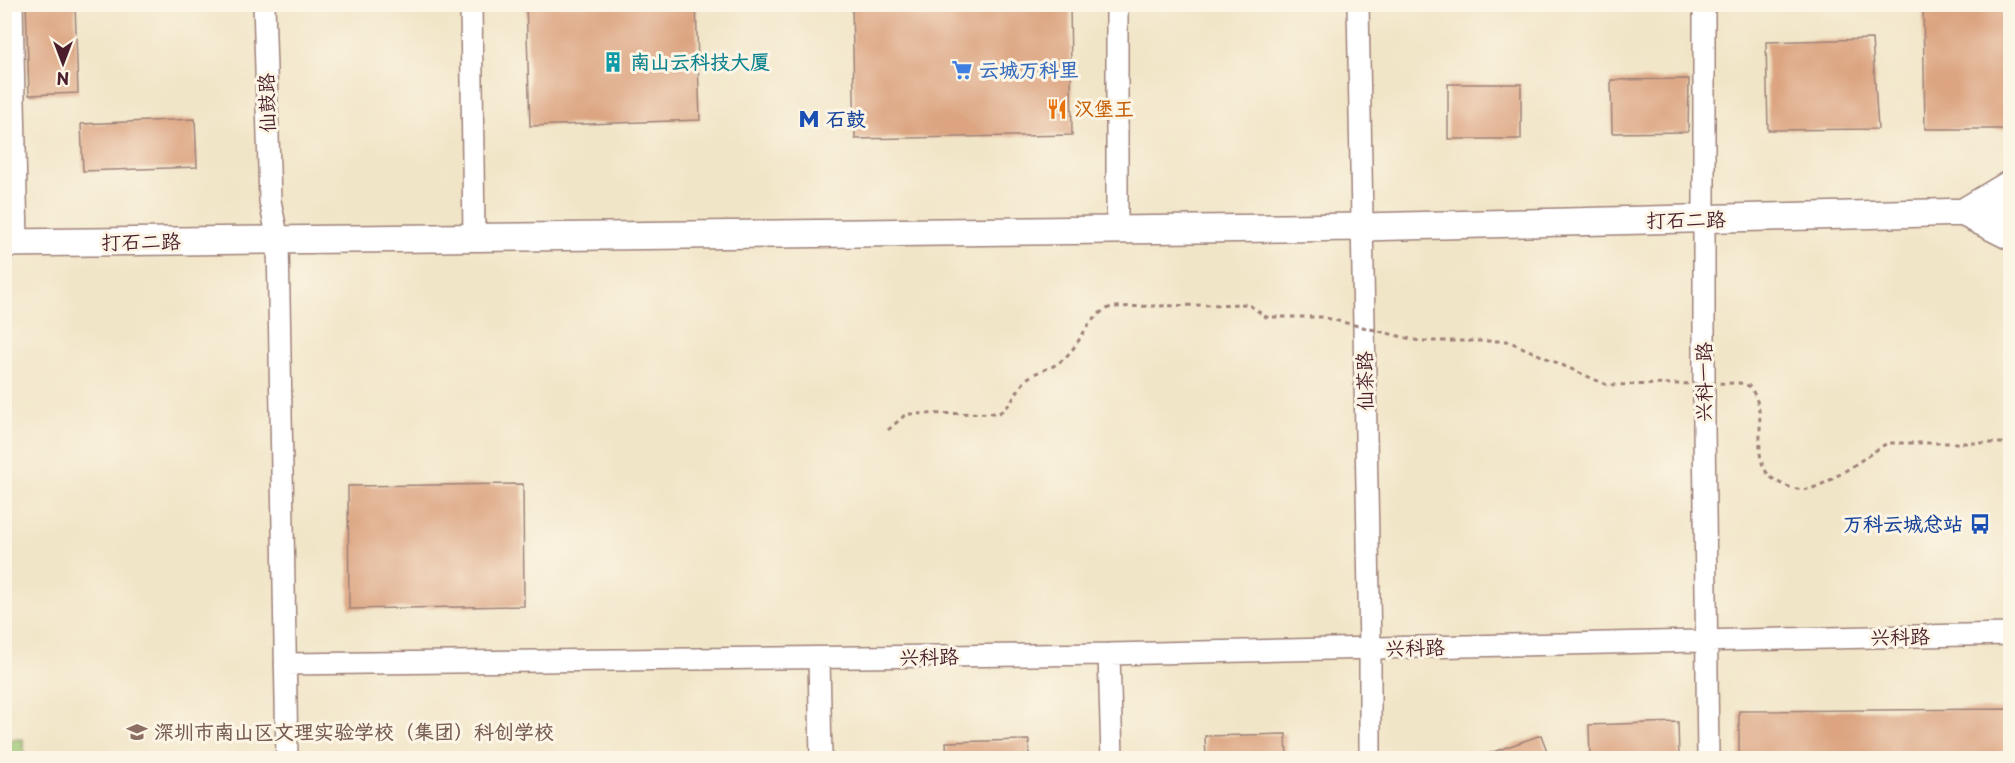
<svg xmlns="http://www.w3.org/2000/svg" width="2015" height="763" font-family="'Playpen Sans','LXGW WenKai TC',sans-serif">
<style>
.green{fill:#9ac471;stroke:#72724e;stroke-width:1.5}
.building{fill:#dca481}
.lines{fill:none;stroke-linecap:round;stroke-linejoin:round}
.minor-casing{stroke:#9e8279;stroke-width:24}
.major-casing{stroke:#9e8279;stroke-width:30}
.minor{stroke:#fff;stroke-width:21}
.major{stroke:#fff;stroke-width:27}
.path-bridge{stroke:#9e8279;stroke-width:3;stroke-dasharray:4.5 4.5;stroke-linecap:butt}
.labels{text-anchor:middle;stroke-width:6;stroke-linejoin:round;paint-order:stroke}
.culture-label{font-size:20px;font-weight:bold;fill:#0d838f;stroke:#fcf5e5;text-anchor:start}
.shop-label{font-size:20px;font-weight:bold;fill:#366cbe;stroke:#fcf5e5;text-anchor:start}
.street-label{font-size:20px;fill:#4a1f2b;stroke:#fcf5e5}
.food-label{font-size:20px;font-weight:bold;fill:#c56008;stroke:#fcf5e5;text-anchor:start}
.transit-label{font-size:20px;font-weight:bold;fill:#164399;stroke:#fcf5e5;text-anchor:start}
.education-label{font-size:20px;font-weight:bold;fill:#785e54;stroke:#fcf5e5;text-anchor:start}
</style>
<rect width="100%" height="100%" fill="#fcf5e5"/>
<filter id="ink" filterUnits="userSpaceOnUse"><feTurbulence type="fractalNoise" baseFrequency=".0167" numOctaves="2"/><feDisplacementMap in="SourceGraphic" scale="12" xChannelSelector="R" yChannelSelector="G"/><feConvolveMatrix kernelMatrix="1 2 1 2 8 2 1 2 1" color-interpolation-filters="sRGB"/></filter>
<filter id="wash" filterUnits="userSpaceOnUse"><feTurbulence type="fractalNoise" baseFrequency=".008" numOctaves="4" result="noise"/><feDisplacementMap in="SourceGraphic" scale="24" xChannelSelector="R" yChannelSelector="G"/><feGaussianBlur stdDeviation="1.35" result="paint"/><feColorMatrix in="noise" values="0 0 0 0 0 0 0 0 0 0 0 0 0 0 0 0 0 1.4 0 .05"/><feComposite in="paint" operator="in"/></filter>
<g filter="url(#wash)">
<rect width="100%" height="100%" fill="#f1e5c7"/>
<path class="green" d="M23,739L24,758H5V740Z"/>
<g id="blocks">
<path class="building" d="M26,4H75L78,93L29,95Z
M526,4H696L700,120L530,126Z
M852,4H1070L1072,135L855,139Z
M1923,4H2010V129H1925Z
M1872,39L1878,129L1768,130L1766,42Z
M1689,79L1688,132L1612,133L1611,80Z
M1448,84H1521V139H1448Z
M195,119L197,167L83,171L81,124Z
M523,484L524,606L349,609L348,486Z
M2010,709V759H1739V711Z
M1678,722L1679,759H1590L1589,725Z
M1286,734L1287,759H1206L1205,736Z
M1541,735L1550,759H1480L1479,757Z
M1029,740V759H947L946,742Z"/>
</g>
</g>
<g filter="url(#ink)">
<use href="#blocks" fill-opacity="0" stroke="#9e8279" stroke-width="1.5"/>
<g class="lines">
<g class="minor-casing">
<path id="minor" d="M12,4L17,243
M264,4L270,201L278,240L287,758
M471,4L474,238
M1358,4L1370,649V758
M1704,4V426L1708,758
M1117,230V4
M1109,654L1112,758
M819,658L821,758
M285,664L1109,654L2010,634"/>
</g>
<g class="major-casing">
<path id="major" d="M1965,211L2010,184
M1966,214L2010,236
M4,243L1362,227L2010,211"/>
</g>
<use href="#minor" class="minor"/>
<use href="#major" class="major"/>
<path class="path-bridge" d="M888,430L906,414L999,413C1015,403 1015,390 1028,378C1038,370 1052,369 1061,361C1083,344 1084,318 1111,307L1248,304L1266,317H1322L1419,341H1508L1607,385L1740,383L1749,386C1764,404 1759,430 1760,452C1761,465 1766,476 1778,482C1787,487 1799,491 1809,489C1830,484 1865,457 1884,445L1890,443H2010"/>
</g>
</g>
<defs>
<g id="building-bare" transform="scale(1.62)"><path d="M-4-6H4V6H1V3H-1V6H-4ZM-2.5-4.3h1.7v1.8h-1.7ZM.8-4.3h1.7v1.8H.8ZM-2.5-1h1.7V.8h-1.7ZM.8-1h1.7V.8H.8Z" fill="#0f9aa8" stroke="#fcf5e5" stroke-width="2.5" paint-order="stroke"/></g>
<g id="supermarket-bare" transform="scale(1.62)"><path d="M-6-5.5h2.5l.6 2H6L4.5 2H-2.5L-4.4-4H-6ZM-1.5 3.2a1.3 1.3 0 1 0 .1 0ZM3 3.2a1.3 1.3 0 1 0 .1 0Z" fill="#3f7fe0" stroke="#fcf5e5" stroke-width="2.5" paint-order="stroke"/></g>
<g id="restaurant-bare" transform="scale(1.62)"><path d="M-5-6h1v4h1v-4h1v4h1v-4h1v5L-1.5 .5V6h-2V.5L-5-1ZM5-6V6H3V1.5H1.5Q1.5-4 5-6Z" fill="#e8710a" stroke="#fcf5e5" stroke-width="2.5" paint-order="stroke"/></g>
<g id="metro-bare" transform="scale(1.62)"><path d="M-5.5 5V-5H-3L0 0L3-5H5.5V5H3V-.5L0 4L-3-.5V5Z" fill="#1a4fb4" stroke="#fcf5e5" stroke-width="2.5" paint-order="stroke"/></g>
<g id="bus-bare" transform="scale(1.62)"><path d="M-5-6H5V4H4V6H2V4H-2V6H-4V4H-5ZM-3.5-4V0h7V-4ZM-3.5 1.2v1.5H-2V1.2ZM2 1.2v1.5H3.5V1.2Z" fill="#1a4fb4" stroke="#fcf5e5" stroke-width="2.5" paint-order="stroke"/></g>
<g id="school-bare" transform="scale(1.62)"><path d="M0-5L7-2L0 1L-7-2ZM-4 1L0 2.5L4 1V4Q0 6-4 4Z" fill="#8d6e63" stroke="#fcf5e5" stroke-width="2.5" paint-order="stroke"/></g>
</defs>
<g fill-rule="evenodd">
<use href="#building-bare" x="613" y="62"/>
<use href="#supermarket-bare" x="962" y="70"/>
<use href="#restaurant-bare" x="1057" y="109"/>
<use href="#metro-bare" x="809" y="119"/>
<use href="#bus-bare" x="1980" y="524"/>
<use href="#school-bare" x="137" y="732"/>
</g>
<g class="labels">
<g class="culture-label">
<text x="630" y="69">南山云科技大厦</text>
</g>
<g class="shop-label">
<text x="979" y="77">云城万科里</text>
</g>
<g class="street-label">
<text transform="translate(267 103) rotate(-92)" y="7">仙鼓路</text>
<text transform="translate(1686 220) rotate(-1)" y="7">打石二路</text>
<text transform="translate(141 242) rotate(-1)" y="7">打石二路</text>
<text transform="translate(1365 381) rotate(-91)" y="7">仙茶路</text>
<text transform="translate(1704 382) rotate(-90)" y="7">兴科一路</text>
<text transform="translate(1900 637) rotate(-1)" y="7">兴科路</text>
<text transform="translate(1415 648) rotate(-2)" y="7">兴科路</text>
<text transform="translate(929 657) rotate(-1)" y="7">兴科路</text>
</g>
<g class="food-label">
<text x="1074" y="116">汉堡王</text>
</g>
<g class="transit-label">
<text x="826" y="126">石鼓</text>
<text x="1963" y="531" text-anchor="end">万科云城总站</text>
</g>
<g class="education-label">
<text x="154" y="739">深圳市南山区文理实验学校（集团）科创学校</text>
</g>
</g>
<rect width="2015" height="763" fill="none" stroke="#fcf5e5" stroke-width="24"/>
<g transform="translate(63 63) rotate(180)" stroke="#fcf5e5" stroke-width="4.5" paint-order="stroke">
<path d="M0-4.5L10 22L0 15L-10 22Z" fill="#4a1f2b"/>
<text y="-9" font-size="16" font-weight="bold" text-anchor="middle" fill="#4a1f2b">N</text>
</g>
</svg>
